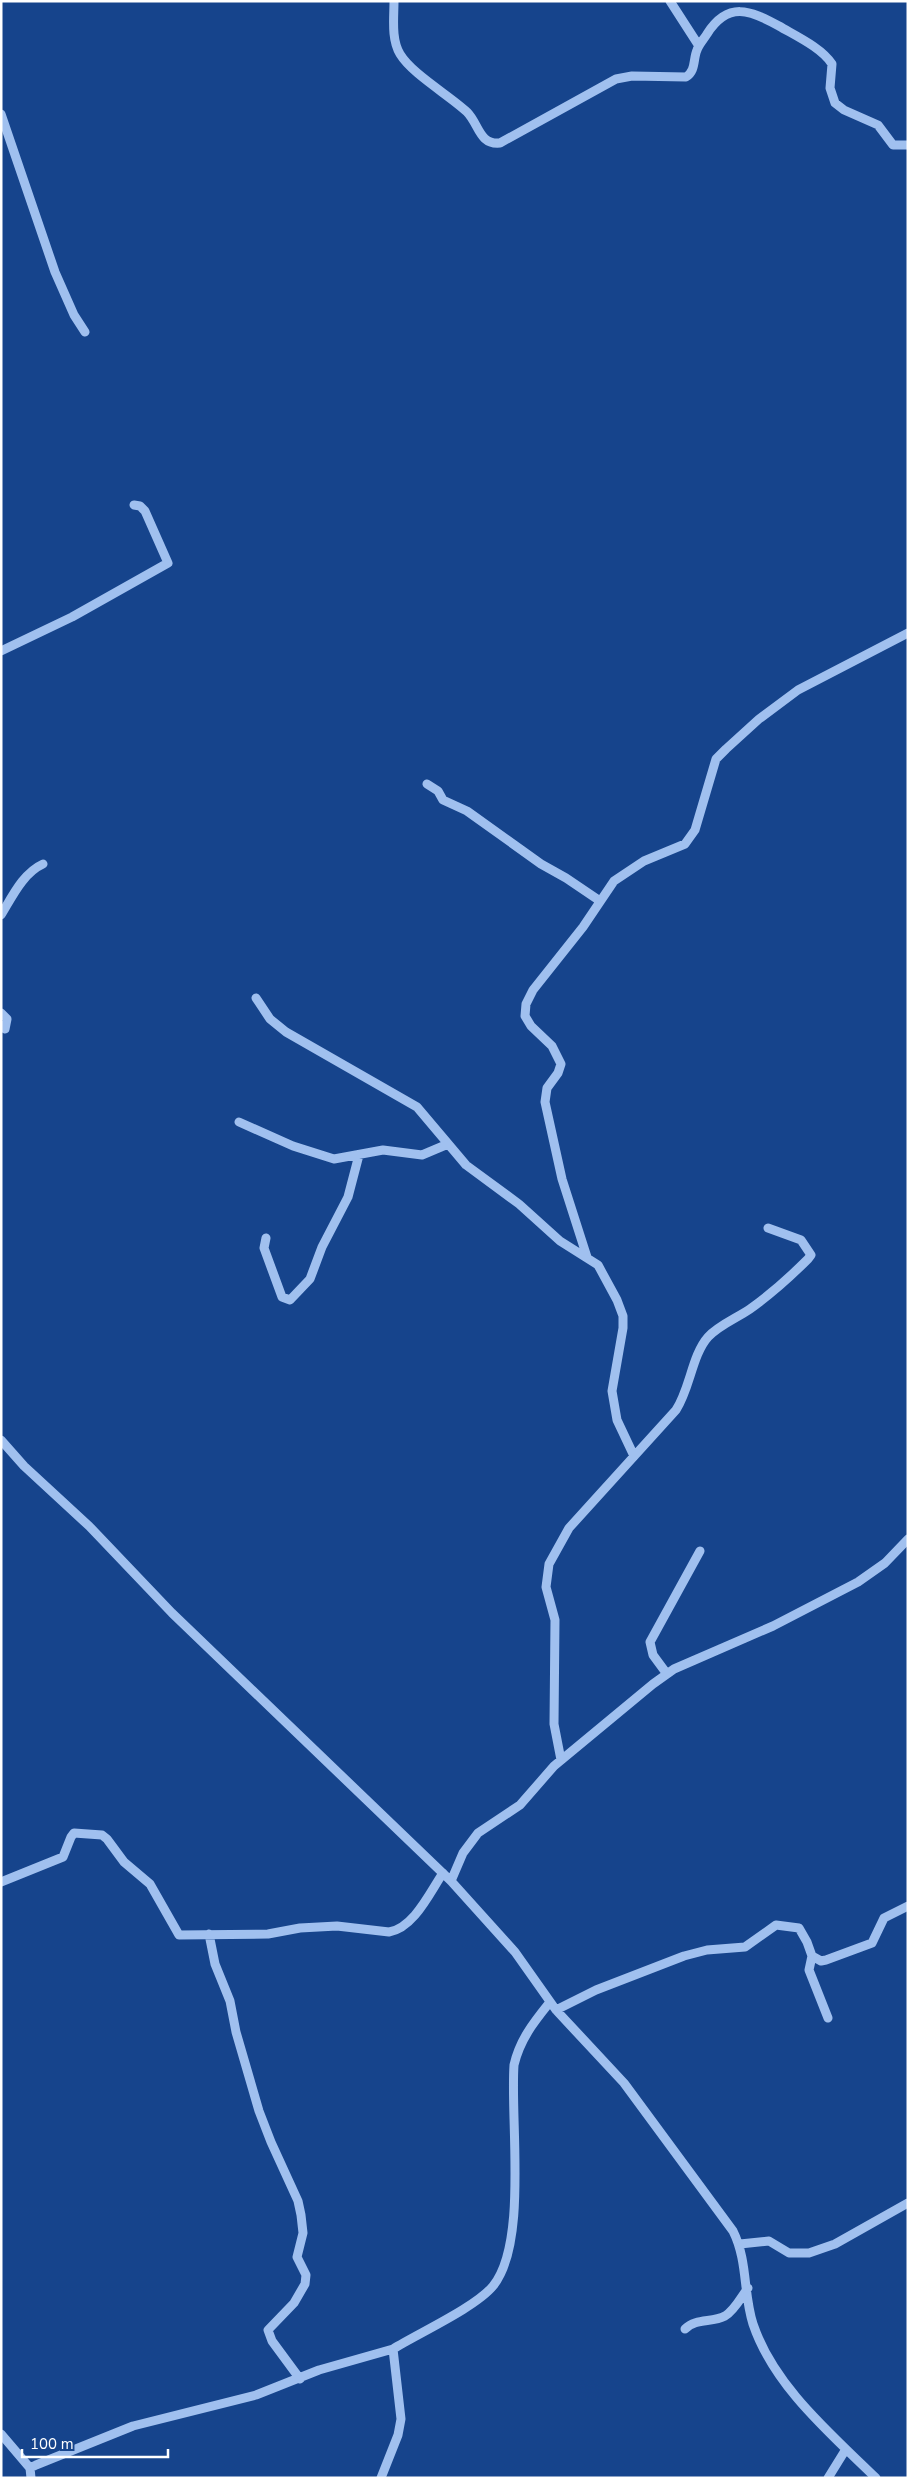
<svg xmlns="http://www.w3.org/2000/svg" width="909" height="2479" font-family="'Nunito Sans',sans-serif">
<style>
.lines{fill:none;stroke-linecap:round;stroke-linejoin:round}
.minor{stroke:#a0c0ef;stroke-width:9}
</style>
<rect width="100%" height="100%" fill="#16448c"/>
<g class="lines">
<path class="minor" d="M394,1C394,18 391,39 400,54C412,74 449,95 467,112C479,124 479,145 500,143L616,79L632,76L686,77C696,71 693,59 697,50C699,44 704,39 707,34C728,1 750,10 779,26C796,36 822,48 832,64L830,88L835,103L844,110L878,125L893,145H908
M670,1L699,46
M1,114L55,272L74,315L85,332
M1,651L72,617L168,563L145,511L140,506L134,505
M427,784L438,791L443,800L467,811L541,864L566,878L600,901
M1,915C12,897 23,873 43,864
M256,998L270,1019L286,1032L417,1107L466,1165L519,1204L560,1241L598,1265L617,1300L623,1316V1328L612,1391L617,1420L634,1456
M1,1013L7,1019L5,1029
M239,1122L293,1146L334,1159L383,1150L422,1155L448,1144
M266,1238L264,1248L282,1297L290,1300L310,1279L322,1247L348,1197L359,1155
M587,1257L562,1179L545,1102L547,1088L558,1073L561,1064L552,1046L531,1026L525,1016L526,1004L533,990L583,927L614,881L644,861L685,844L695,830L716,759L726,749L759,719L798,690L908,633
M1,1440L24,1466L89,1526L172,1613L451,1881L515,1952L556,2010L624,2083L733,2231C748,2261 743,2293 753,2324C774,2386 830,2433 876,2478
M667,1674L653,1655L650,1642L700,1551
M561,1760L554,1724L555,1620L546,1587L549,1564L569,1528L676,1410C690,1389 692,1355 708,1337C719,1325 737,1318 750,1309C771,1294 790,1277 808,1259L811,1255L801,1240L768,1228
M451,1881L463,1853L478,1833L520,1805L554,1766L653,1684L674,1669L773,1626L858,1582L885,1563L908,1539
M1,1882L63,1857L71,1837L74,1833L102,1835L107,1839L124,1862L150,1884L179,1935L268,1934L300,1928L337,1926L389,1932C414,1928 430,1892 443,1873
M209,1934L215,1964L230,2001L236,2032L259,2111L271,2142L298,2201L301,2215L303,2233L297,2257L306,2275L305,2284L294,2303L268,2330L272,2341L300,2379
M812,1956L809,1970L828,2018
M556,2010L596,1990L684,1956L707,1950L745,1947L776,1925L799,1928L807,1942L812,1956L821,1961L826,1960L872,1943L884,1918L908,1906
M740,2244L769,2241L789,2253H809L835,2244L908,2203
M685,2329C696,2318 712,2323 725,2316C735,2310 741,2297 748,2288
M1,2434L30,2468
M31,2478L30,2468L36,2465L133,2426L256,2395L319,2370L393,2349
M381,2478L398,2435L401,2419L393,2349C419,2333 476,2307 493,2286C528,2243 510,2121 514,2065C520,2039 534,2022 550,2002
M828,2478L846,2449"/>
</g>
<rect width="909" height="2479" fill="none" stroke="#ffffff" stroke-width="5"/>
<path d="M22 2449v8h146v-8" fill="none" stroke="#ffffff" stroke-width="2.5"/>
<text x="30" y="2449" font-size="15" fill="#ffffff" stroke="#16448c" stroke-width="4" paint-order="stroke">100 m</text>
</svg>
